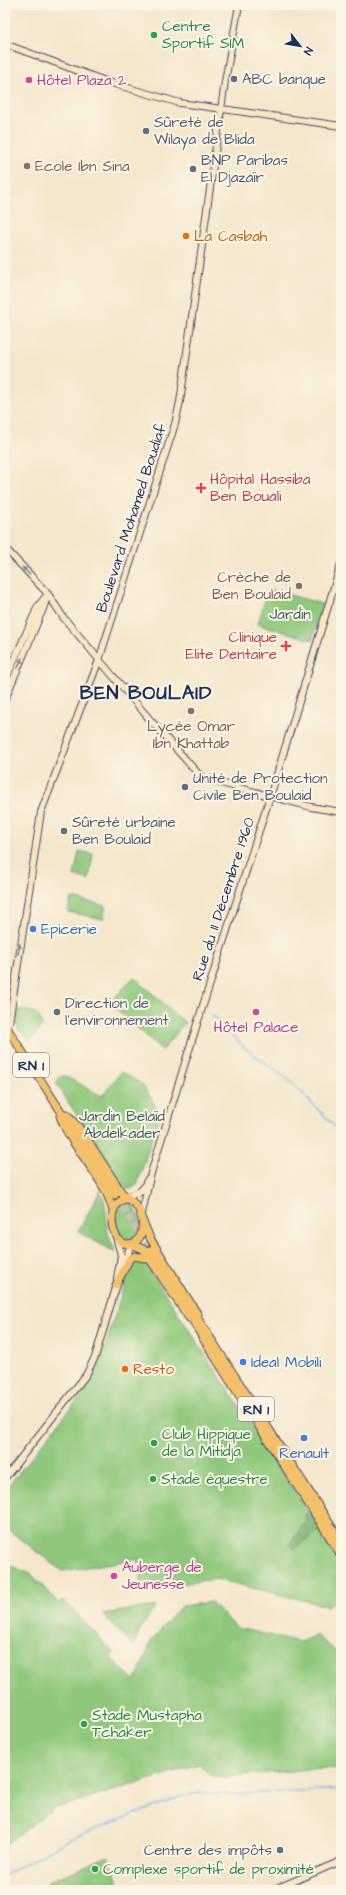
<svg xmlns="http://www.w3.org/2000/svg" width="346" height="1895" font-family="'Architects Daughter',sans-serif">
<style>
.green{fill:#8fc87c;stroke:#557c6d}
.forest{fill:#73ac6c;stroke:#476e65}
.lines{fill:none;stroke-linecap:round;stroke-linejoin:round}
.stream{stroke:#73baeb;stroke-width:1.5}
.primary-tunnel{stroke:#c9c1b5;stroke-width:7;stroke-dasharray:7 3.5;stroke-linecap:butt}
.secondary-casing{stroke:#3c4a6e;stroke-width:8}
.primary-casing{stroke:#3c4a6e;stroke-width:9}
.highway-casing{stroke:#3c4a6e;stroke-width:10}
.secondary{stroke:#fbe6c3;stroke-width:6}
.primary{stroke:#f4c16a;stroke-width:7}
.highway{stroke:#f4c16a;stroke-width:8}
.oneway{fill:#8b8a90}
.leisure-dot{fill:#2e9e5b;stroke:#fcf5e5;stroke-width:1.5}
.service-dot{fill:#5c6f8a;stroke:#fcf5e5;stroke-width:1.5}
.hotel-dot{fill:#d1479c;stroke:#fcf5e5;stroke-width:1.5}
.education-dot{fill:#8d6e63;stroke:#fcf5e5;stroke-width:1.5}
.food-dot{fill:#e8710a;stroke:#fcf5e5;stroke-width:1.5}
.health-dot{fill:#e0444e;stroke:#fcf5e5;stroke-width:1.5}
.shop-dot{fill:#3f7fe0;stroke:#fcf5e5;stroke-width:1.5}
.labels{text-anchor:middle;stroke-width:4;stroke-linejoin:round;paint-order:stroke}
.shield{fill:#fcf5e5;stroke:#5e6a86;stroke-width:1}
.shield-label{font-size:14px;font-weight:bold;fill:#1b2f5e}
.leisure-label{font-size:15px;fill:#27864d;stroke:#fcf5e5;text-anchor:start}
.service-label{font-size:15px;fill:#4e5e75;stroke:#fcf5e5;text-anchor:start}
.hotel-label{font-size:15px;fill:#b23c85;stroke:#fcf5e5;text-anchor:start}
.education-label{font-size:15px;fill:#785e54;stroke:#fcf5e5;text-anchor:start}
.food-label{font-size:15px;fill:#c56008;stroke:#fcf5e5;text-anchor:start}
.health-label{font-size:15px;fill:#be3a42;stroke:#fcf5e5;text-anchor:start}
.street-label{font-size:15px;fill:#1b2f5e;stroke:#fcf5e5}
.park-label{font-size:15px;fill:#3e5d67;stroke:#fcf5e5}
.shop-label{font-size:15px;fill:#366cbe;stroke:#fcf5e5;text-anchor:start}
.district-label{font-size:19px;font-weight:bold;letter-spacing:1px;fill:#1b2f5e;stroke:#fcf5e5}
</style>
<rect width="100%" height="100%" fill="#fcf5e5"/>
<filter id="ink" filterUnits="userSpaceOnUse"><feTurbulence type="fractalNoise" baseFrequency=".025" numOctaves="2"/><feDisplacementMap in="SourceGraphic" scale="8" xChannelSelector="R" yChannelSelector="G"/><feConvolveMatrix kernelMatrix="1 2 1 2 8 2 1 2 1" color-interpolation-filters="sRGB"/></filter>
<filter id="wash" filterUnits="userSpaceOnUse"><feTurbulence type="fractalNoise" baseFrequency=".012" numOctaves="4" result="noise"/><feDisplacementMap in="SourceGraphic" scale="16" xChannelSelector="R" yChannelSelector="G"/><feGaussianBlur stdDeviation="0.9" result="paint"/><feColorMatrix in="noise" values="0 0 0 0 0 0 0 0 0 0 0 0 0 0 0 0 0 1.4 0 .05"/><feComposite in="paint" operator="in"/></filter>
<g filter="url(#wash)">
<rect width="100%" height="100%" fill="#f4e6cb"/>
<path class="green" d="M268,589L322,604L312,640L258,624Z
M79,851L93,854L89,879L74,876Z
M71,898L106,906L103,919L68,912Z
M134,977L185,1023L162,1050L110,1003Z
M18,1010C31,1010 41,1012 42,1027L30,1041C22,1033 12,1026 14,1013Z
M121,1072L142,1084L160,1113L137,1185L130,1189H127L121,1183L56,1083L60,1077L65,1076L102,1096Z
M100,1191C108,1204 105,1219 108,1234C110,1240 113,1246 115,1252L78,1232Z
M125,1202C148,1205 141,1257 119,1234L115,1215L119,1206Z
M141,1259L144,1261L341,1562V1597L327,1606L216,1579L142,1589L137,1559L62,1571L5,1527V1490L81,1396L94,1376L103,1354L130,1266L134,1260Z
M5,1564L31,1574L59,1603L63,1600L114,1653L110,1657L133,1680L139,1674L151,1641L181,1606L211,1602L237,1628L300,1642L316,1635L341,1656V1769L321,1768L226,1777L210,1775L199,1764L60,1807L53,1808L5,1846Z
M156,1606L141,1628L133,1646L102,1614Z
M108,1856L121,1890H51L48,1882Z"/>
<path class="forest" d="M309,1512L321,1529L294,1549L289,1545L306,1521L305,1515Z"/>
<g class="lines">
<path class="stream" d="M212,1015L245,1048L290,1081L341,1133
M5,1875L70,1839L182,1796L196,1793L239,1794L341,1789"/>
</g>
</g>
<g filter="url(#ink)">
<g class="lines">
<path class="primary-tunnel" d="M117,1198L150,1250"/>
<g class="secondary-casing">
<path id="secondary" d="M5,44L111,83L180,103L341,126
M5,548L48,594L63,617L152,722L202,778L311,807L341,812
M5,681L38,606L48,594
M5,699L43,609L48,594
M8,1030L41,812L99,660L175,424L180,402L225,81L239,5
M123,1199L142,1190L148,1179
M141,1217L151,1173L198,1021L274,784L341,564
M116,1237L121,1255L117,1279
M124,1265L131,1244
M5,1478L86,1375L95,1357L118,1281
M273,1890L341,1861"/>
</g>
<g class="primary-casing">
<path id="primary" d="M5,1025L115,1195
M67,1114L81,1130L122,1193L129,1199
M60,1116C72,1150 104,1175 113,1211
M125,1199C146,1201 149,1245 128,1244C110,1244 105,1204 125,1199Z
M141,1217L150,1238L198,1315
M131,1244L143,1249L189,1318
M150,1250L169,1278
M116,1285L130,1258L135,1256L149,1259"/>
</g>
<g class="highway-casing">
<path id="highway" d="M169,1278L204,1339L341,1554
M193,1312L341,1542"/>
</g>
<use href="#secondary" class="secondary"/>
<use href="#primary" class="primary"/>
<use href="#highway" class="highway"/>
</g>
<defs><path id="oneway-solid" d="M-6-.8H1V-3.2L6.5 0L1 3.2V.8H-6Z"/></defs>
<g class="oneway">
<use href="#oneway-solid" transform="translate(26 571) rotate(-133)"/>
<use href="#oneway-solid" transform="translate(20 663) rotate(-66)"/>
<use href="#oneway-solid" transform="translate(19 949) rotate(-82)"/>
</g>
</g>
<g class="leisure-dot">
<circle cx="154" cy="35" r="4"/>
<circle cx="154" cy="1443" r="4"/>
<circle cx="153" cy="1479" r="4"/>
<circle cx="84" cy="1724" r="4"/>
<circle cx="95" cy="1869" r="4"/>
</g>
<g class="service-dot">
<circle cx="234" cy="79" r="4"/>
<circle cx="146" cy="131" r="4"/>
<circle cx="193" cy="169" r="4"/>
<circle cx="185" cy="787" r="4"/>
<circle cx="64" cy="831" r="4"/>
<circle cx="57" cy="1012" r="4"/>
<circle cx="280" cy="1850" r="4"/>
</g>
<g class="hotel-dot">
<circle cx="29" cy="80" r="4"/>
<circle cx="256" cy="1012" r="4"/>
<circle cx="114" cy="1576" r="4"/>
</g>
<g class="education-dot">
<circle cx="27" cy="166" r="4"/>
<circle cx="299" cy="586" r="4"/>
<circle cx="191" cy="711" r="4"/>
</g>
<g class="food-dot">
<circle cx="186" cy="236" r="4"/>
<circle cx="125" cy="1369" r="4"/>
</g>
<g class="health-dot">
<path d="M199 482h4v4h4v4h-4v4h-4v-4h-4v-4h4z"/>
<path d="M284 640h4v4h4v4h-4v4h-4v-4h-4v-4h4z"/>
</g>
<g class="shop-dot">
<circle cx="33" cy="929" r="4"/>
<circle cx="243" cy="1362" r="4"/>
<circle cx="304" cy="1438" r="4"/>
</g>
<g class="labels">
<g class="shield">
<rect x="13" y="1053" width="36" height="24" rx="3"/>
<rect x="238" y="1397" width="36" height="24" rx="3"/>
</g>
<g class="shield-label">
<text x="31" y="1070">RN 1</text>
<text x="256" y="1414">RN 1</text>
</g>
<g class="leisure-label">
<text x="162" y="31">Centre<tspan x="162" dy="17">Sportif SIM</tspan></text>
<text x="162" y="1439">Club Hippique<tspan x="162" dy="17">de la Mitidja</tspan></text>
<text x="161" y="1484">Stade équestre</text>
<text x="92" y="1720">Stade Mustapha<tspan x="92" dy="17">Tchaker</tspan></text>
<text x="103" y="1874">Complexe sportif de proximité</text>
</g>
<g class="service-label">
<text x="242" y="84">ABC banque</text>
<text x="154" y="127">Sûreté de<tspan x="154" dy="17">Wilaya de Blida</tspan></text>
<text x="201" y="165">BNP Paribas<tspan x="201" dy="17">El Djazaïr</tspan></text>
<text x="193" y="783">Unité de Protection<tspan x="193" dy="17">Civile Ben Boulaid</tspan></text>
<text x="72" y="827">Sûreté urbaine<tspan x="72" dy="17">Ben Boulaid</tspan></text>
<text x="65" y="1008">Direction de<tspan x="65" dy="17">l'environnement</tspan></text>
<text x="272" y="1855" text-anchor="end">Centre des impôts</text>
</g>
<g class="hotel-label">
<text x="37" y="85">Hôtel Plaza 2</text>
<text x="256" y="1032" text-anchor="middle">Hôtel Palace</text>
<text x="122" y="1572">Auberge de<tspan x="122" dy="17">Jeunesse</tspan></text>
</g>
<g class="education-label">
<text x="35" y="171">Ecole Ibn Sina</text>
<text x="291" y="582" text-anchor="end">Crèche de<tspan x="291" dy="17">Ben Boulaid</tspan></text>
<text x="191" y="731" text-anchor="middle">Lycée Omar<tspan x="191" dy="17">Ibn Khattab</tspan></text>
</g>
<g class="food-label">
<text x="194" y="241">La Casbah</text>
<text x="133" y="1374">Resto</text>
</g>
<g class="health-label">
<text x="210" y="484">Hôpital Hassiba<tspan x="210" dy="17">Ben Bouali</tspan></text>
<text x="277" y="642" text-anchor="end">Clinique<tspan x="277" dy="17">Elite Dentaire</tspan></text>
</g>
<g class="street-label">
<text transform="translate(131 518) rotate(-72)" y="5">Boulevard Mohamed Boudiaf</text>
<text transform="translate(223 899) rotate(-72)" y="5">Rue du 11 Décembre 1960</text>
</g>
<g class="park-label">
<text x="290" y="619">Jardin</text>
<text x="122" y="1121">Jardin Belaïd<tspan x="122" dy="17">Abdelkader</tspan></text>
</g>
<g class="shop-label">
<text x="41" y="934">Epicerie</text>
<text x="251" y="1367">Ideal Mobili</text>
<text x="304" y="1458" text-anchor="middle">Renault</text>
</g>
<g class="district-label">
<text x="146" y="699">BEN BOULAID</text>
</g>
</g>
<rect width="346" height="1895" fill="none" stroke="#fcf5e5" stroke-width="20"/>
<g transform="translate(300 46) rotate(121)" stroke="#fcf5e5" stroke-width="3" paint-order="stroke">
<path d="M0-3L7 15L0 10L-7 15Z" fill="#1b2f5e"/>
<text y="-6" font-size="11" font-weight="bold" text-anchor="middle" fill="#1b2f5e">N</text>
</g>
</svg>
